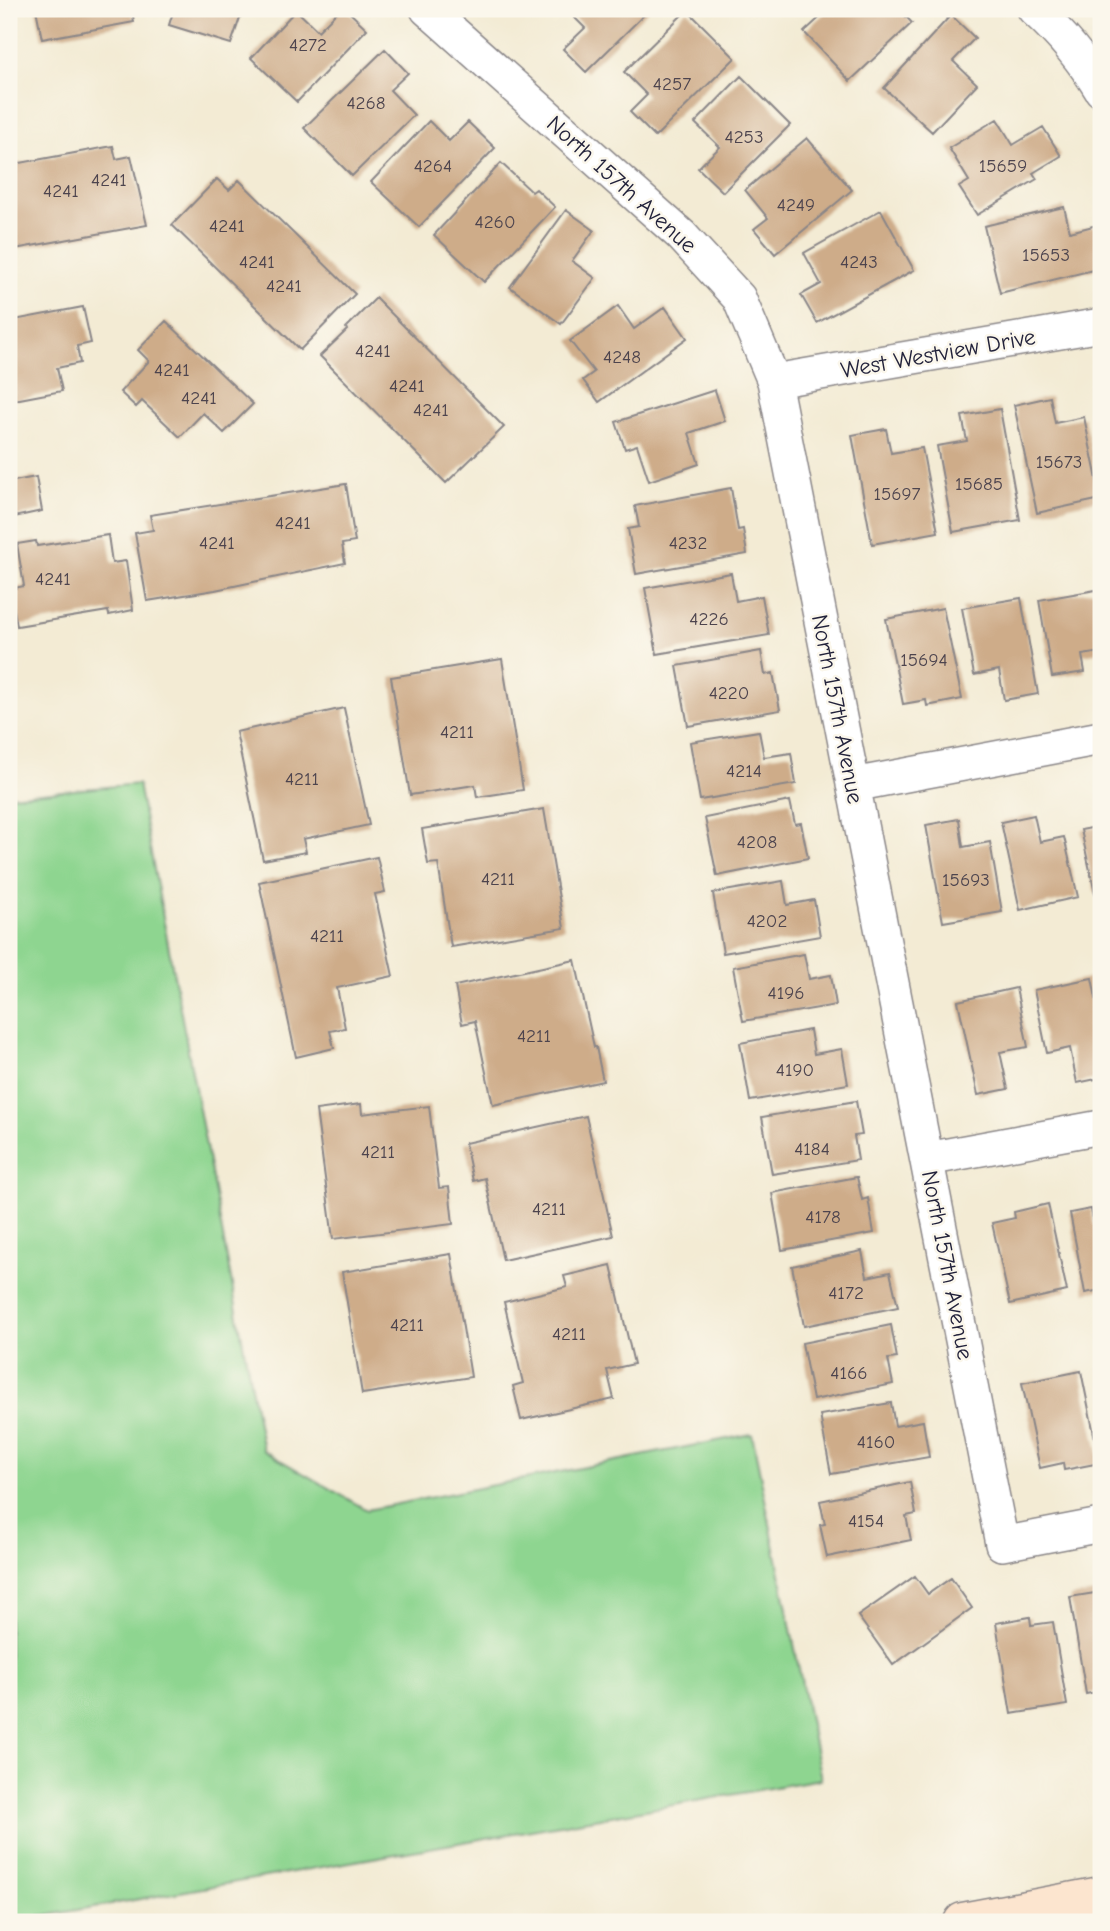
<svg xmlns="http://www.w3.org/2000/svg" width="1110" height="1931" font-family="'Comic Neue',sans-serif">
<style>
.green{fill:#8ed590;stroke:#587c66;stroke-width:2}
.building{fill:#ceac89}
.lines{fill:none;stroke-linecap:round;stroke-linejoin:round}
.minor-casing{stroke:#8a8688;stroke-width:36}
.secondary-casing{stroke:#8a8688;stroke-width:41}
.minor{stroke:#fff;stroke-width:33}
.secondary{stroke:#fce5cf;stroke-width:38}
.labels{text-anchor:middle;stroke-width:5;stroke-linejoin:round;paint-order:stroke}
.number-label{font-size:19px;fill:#4d444e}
.street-label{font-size:23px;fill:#22223b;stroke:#fbf7ec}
</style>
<rect width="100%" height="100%" fill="#fbf7ec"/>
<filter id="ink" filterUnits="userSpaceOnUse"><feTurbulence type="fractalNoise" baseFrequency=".0143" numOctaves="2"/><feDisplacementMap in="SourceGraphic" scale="14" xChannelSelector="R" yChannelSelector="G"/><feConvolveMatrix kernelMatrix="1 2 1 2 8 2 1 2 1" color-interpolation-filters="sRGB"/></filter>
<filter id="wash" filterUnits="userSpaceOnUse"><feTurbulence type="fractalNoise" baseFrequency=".00686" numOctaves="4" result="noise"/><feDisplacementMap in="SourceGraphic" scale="28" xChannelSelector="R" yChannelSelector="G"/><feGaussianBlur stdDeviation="1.57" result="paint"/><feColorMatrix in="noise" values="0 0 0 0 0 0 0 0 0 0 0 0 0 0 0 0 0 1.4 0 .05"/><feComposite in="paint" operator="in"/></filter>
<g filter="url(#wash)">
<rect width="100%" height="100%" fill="#f3ebd4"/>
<path class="green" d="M138,784L263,1450L367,1510L752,1434L821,1779L9,1922V796Z"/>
<g id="blocks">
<path class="building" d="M36,9H132L134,22L42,39Z
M174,9H243L231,44L169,25Z
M340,9H346L367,29L297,102L251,58L296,10L318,31Z
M566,9H650L586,72L563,49L585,28Z
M829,9H899L912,23L850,81L804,32Z
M687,10L735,58L655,137L630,112L647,95L624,72Z
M951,15L975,38L953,61L977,84L932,132L884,88Z
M385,49L408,73L390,90L414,115L352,176L304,128Z
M741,76L790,125L723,192L698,168L720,147L695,123Z
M997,119L1013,145L1043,127L1061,156L1033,173L1037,179L977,215L959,187L969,181L949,148Z
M429,121L449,141L468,122L495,148L419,227L371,182Z
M807,138L852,190L775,254L754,229L768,218L745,190Z
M113,146L116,159L131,156L147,225L9,250V165Z
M501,163L532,192L536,189L555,207L484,282L434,235Z
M217,179L229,190L239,180L355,294L300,350L172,225Z
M1064,207L1070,232L1097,225L1101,240V268L1000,293L984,226Z
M566,210L594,230L572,261L595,278L561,324L510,287Z
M881,210L914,270L817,323L801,295L821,284L804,253Z
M376,298L504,427L446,483L320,356L347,330L346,328Z
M618,306L634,329L665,307L687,338L599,402L583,380L594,372L570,341Z
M83,307L91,343L77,346L80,363L57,368L62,391L9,401V321Z
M166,321L253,404L224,433L203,413L180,437L142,401L136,407L120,392L149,361L138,350Z
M715,390L725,421L689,433L699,464L649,481L637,445L625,449L616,422Z
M1050,397L1055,423L1084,417L1101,499L1037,513L1014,405Z
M1000,409L1020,520L953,532L937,446L967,441L962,416Z
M886,429L891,453L922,448L938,532L872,544L852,435Z
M36,477L42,511L14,517L9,482Z
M346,484L355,542L342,544L345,563L215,590L147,601L135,533L153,530L150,515Z
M731,488L738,530L743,529L747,554L636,574L628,529L639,527L635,506Z
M108,535L112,563L126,561L133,610L109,615L108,611L17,626L10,589L24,586L17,544L36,541L37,546Z
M731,573L736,601L762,596L769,635L657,654L645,588Z
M1096,590L1101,624V652L1082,655L1085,672L1052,677L1039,600Z
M1021,598L1038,694L1004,700L999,670L974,675L962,608Z
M943,608L962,699L927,706L926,700L903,704L886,619Z
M761,651L765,675L773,673L780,710L688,726L677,666Z
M502,659L523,790L477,797L475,785L410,795L391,677Z
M344,708L369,825L303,839L306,852L263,860L236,732Z
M759,731L764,757L791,753L796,784L700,800L690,742Z
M790,801L795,824L801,823L808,858L717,876L705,818Z
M544,809L564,928L451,947L438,863L428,864L422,829Z
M1034,815L1040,842L1064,837L1078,897L1020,910L1001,822Z
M959,819L963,847L990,842L1002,912L943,922L926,825Z
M1101,826V892L1095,893L1081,830Z
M377,857L385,892L375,894L393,976L337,988L345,1028L330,1031L334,1048L296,1057L259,882Z
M783,881L787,905L814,900L820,936L723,953L713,893Z
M804,954L809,979L831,975L836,1005L743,1021L733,967Z
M575,960L594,1047H596L603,1081L493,1105L475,1021L462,1024L455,986Z
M1092,978L1101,1023V1078L1077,1083L1070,1048L1047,1053L1034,990Z
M1016,988L1028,1047L1000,1052L1008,1089L978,1095L958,1001Z
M810,1030L814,1054L842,1049L848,1084L750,1101L740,1043Z
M856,1101L862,1135L854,1136L858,1160L772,1174L762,1117Z
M361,1104L362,1114L429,1106L439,1188L449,1187L453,1224L333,1239L316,1110Z
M586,1116L613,1236L503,1260L485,1178L473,1181L465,1143Z
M857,1177L862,1200L868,1198L874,1233L782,1250L772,1193Z
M1048,1204L1067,1291L1010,1304L992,1223L1015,1218L1014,1212Z
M1091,1209L1094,1225L1101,1224V1290L1085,1293L1070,1213Z
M862,1251L867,1277L890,1272L898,1307L804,1326L792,1266Z
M451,1254L471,1377L362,1394L342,1272Z
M611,1265L634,1364L607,1370L614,1399L521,1420L513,1386L523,1383L504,1302L567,1287L564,1276Z
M891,1325L897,1358L888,1359L893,1384L813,1400L802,1343Z
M1081,1371L1100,1463L1064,1470L1063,1463L1040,1468L1022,1383Z
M891,1403L895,1426L923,1421L929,1457L831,1474L820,1415Z
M910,1482L916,1514L906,1516L911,1540L827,1557L820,1525L825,1524L820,1501Z
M915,1576L928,1594L951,1578L972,1608L893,1665L858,1616Z
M1101,1592V1691L1086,1694L1070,1597Z
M1030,1617L1031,1625L1053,1622L1067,1705L1011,1714L996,1623Z"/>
</g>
</g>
<g filter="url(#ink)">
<use href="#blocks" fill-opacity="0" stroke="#8a8688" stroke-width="2"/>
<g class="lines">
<g class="minor-casing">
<path id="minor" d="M427,9L681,235L739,298L774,381L1002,1544L1101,1525
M1034,9C1059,32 1084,61 1101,90
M774,381L1101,325
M853,785L1101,738
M927,1159L1101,1127"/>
</g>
<g class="secondary-casing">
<path id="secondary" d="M963,1922L1101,1896"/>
</g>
<use href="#minor" class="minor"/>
<use href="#secondary" class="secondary"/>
</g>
</g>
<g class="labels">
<g class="number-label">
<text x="308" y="51">4272</text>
<text x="672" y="90">4257</text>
<text x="366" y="109">4268</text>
<text x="744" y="143">4253</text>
<text x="433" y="172">4264</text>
<text x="1003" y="172">15659</text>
<text x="109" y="186">4241</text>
<text x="61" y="197">4241</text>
<text x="796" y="211">4249</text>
<text x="495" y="228">4260</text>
<text x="227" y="232">4241</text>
<text x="1046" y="261">15653</text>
<text x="257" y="268">4241</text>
<text x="859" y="268">4243</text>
<text x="284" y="292">4241</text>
<text x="373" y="357">4241</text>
<text x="622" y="363">4248</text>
<text x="172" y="376">4241</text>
<text x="407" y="392">4241</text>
<text x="199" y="404">4241</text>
<text x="431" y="416">4241</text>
<text x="1059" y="468">15673</text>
<text x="979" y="490">15685</text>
<text x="897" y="500">15697</text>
<text x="293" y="529">4241</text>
<text x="217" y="549">4241</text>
<text x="688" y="549">4232</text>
<text x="53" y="585">4241</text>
<text x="709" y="625">4226</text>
<text x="924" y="666">15694</text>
<text x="729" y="699">4220</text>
<text x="457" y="738">4211</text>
<text x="744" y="777">4214</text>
<text x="302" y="785">4211</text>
<text x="757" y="848">4208</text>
<text x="498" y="885">4211</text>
<text x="966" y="886">15693</text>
<text x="767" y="927">4202</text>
<text x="327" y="942">4211</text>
<text x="786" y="999">4196</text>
<text x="534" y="1042">4211</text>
<text x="795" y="1076">4190</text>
<text x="812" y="1155">4184</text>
<text x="378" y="1158">4211</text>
<text x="549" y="1215">4211</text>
<text x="823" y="1223">4178</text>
<text x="846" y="1299">4172</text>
<text x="407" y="1331">4211</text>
<text x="569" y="1340">4211</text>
<text x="849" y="1379">4166</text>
<text x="876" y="1448">4160</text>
<text x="866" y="1527">4154</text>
</g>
<g class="street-label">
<text transform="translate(622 184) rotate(42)" y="8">North 157th Avenue</text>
<text transform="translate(938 353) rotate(-10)" y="8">West Westview Drive</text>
<text transform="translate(838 709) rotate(79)" y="8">North 157th Avenue</text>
<text transform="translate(948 1265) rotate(79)" y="8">North 157th Avenue</text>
</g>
</g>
<rect width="1110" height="1931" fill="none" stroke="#fbf7ec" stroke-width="35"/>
</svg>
